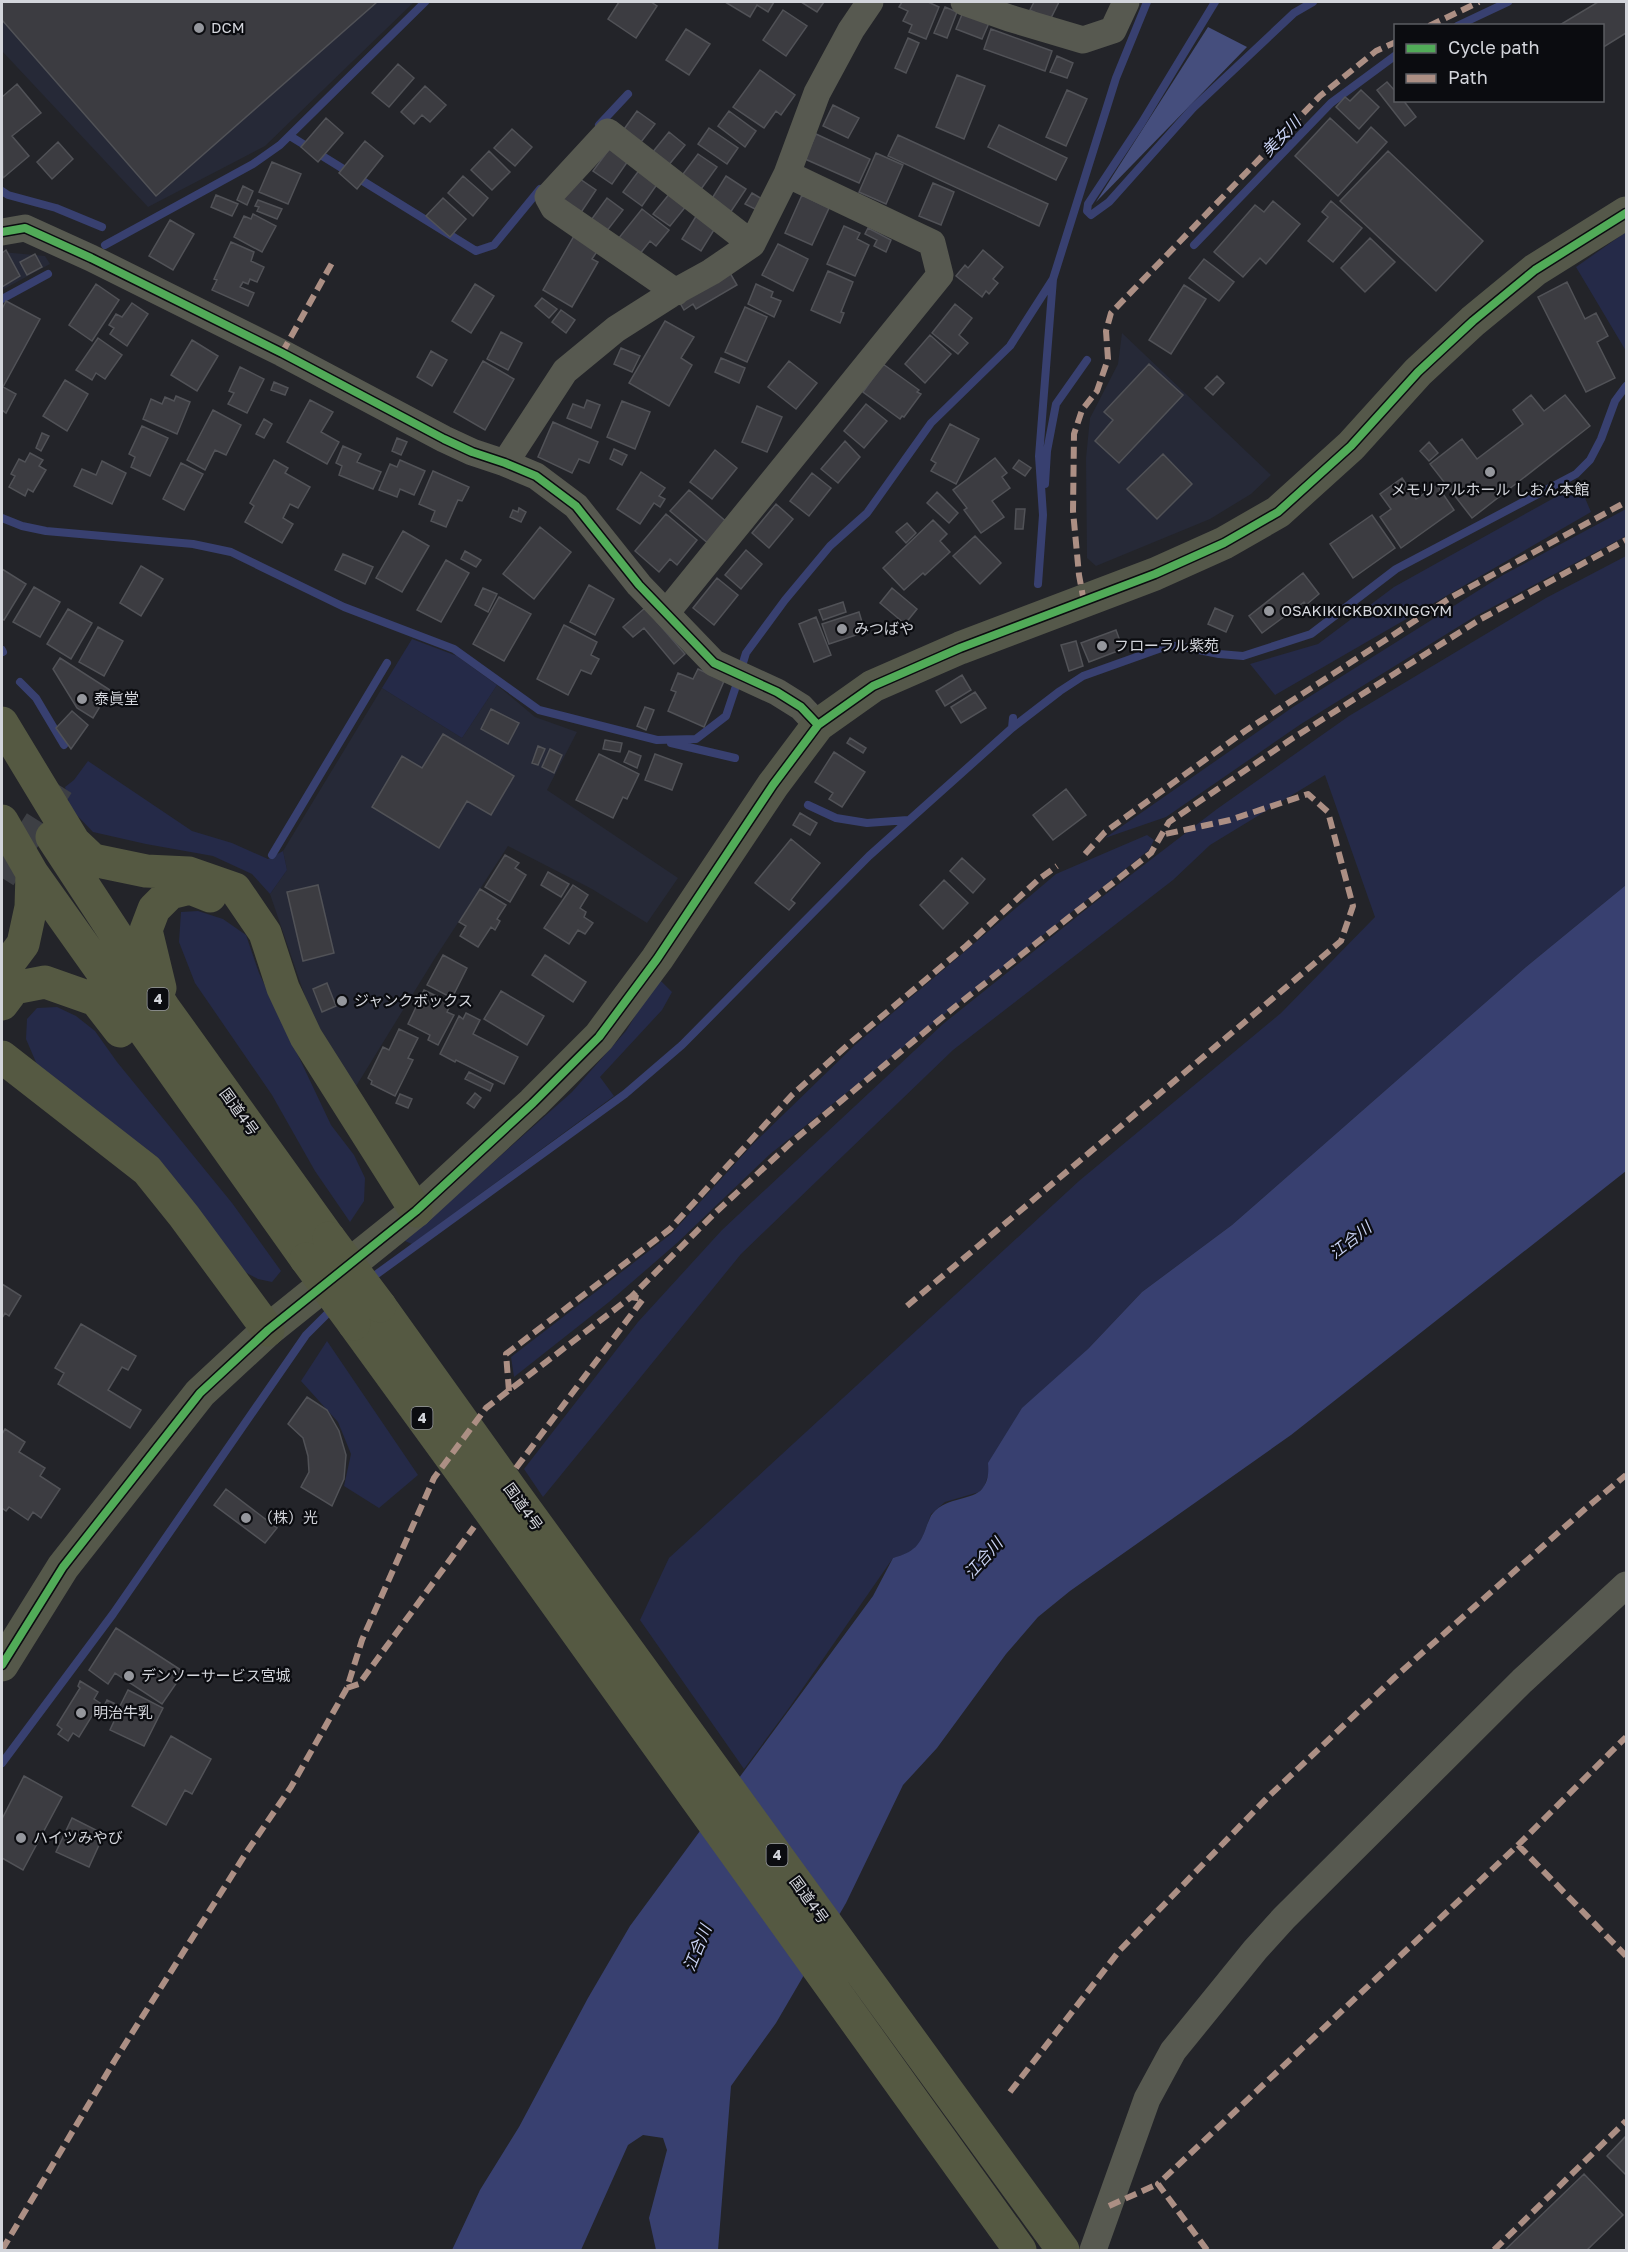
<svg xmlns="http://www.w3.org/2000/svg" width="1628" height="2252" font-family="'Golos Text','Noto Sans JP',sans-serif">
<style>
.built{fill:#262937}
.green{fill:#252a48}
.forest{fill:#454e7d}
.water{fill:#384070}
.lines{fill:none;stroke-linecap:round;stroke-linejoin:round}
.stream{stroke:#384070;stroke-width:8}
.building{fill:#3c3c41;stroke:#515257;stroke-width:1.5}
.street-tunnel{stroke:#3d3f44;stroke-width:27;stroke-dasharray:27 14;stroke-linecap:butt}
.street{stroke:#575950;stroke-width:27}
.secondary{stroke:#55584a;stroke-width:33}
.highway{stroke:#555942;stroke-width:33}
.highway-bridge{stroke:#555942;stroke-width:33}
.quiet{stroke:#ac8f84;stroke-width:6;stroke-dasharray:12 6;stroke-linecap:butt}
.cycleway-casing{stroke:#0b0c10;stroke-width:11}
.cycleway{stroke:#51ab58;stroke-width:8}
.poi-dot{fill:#95979d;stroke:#0b0c10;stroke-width:2}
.labels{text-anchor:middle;stroke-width:4.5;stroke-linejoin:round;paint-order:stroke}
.shield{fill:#0b0c10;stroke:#97999e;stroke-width:1.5}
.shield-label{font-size:14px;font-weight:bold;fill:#d3d5db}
.poi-label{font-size:15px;fill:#d3d5db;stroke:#0b0c10;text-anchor:start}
.street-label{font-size:15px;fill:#d3d5db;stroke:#0b0c10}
.water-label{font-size:16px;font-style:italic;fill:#c8d1f2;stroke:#0b0c10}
</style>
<rect width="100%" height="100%" fill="#232429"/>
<path class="built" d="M2,2H414L265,146L148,207L2,51Z
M2,252L45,256L50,264L2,290Z
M1122,333L1271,475L1251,494L1210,519L1096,566L1087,558L1086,458L1090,418L1118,364Z
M497,685L535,717L577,732L547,790L678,878L647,923L592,889L508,846L435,958L355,1088L311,1014L270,894L287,870L283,851L382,688L462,738Z"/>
<path class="green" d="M1626,232V351L1576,267Z
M1579,484L1591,512L1275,695L1250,664L1318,644L1394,587Z
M1626,509V536L1474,617L1301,724L1166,817L1105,838L1293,707L1503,575Z
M1626,556V885L1526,967L1232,1225L1142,1292L1088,1349L989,1473L984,1487L979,1492L945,1502L931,1514L921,1542L910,1553L893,1558L789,1708L744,1769L640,1620L669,1558L1079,1181L1281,1013L1375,917L1325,775L1210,845L1173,880L953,1050L741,1254L543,1497L524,1469L638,1322L722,1230L943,1024L1089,907L1217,809L1349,716L1546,598Z
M412,639L457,656L497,685L462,738L382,688Z
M88,761L192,831L232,843L268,859L283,851L287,870L270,894L252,874L213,856L146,844L93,832L70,808L65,787L74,780Z
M1147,835L1154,840L1149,850L769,1155L677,1243L609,1302L514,1377L511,1357L671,1234L753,1144L855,1045L1056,874Z
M198,911L223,919L246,935L259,973L331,1125L354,1155L365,1178L364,1201L350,1222L315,1171L272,1095L195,983L179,942L181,912Z
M658,978L672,992L662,1010L600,1077L614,1096L412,1244L405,1241L572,1092L626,1031Z
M57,1007L76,1016L95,1031L117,1062L232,1203L281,1271L272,1282L258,1279L243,1271L38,1067L26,1039L27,1019L37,1008Z
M327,1341L418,1475L379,1508L344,1486L351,1454L338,1422L301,1381Z"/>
<path class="forest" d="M1208,27L1247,47L1096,202Z"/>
<path class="water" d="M1626,885V1171L1291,1435L1070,1591L1038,1617L1006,1654L937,1748L903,1785L846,1903L776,2023L731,2086L718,2250H656L649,2218L667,2150L663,2138L643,2135L628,2145L581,2250H452L480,2190L519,2127L588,1998L630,1926L873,1596L893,1558C914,1552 920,1546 927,1525C929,1521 930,1516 933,1513C947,1497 973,1500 982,1489C988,1482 989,1473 988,1463L1022,1408L1088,1349L1142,1292L1232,1225L1526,967Z"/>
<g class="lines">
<path class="stream" d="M1215,2L1141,124L1088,204L1087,211L1091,215L1109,202L1193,108L1294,13L1313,2
M1457,26L1508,2
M599,125L628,94
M290,136L476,251L494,245L540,189
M2,191L8,195L56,208L102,227
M105,245L253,164L280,145L425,2
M1194,245L1331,103L1396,55
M2,299L48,274
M1045,484L1047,451L1056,404L1087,360
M2,518L22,526L46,531L193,544L231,552L344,607L454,649L539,710L657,740L696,739L726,716L738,680
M1038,584L1043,515L1039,456L1053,279L1116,78L1147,2
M2,650L3,652
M741,669L746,653L785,600L830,546L867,513L931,423L1010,346L1053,279
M20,682L36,698L64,745
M1012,728L1060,691L1083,676L1167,646H1178L1219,654L1243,656L1311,634L1396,569L1576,474L1590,460L1601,439L1615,401L1626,386
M671,743L735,758
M808,805L836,818L867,823L908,820
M272,855L387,663
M370,1279L625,1094L682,1045L869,856L1012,728L1013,718
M2,1763L113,1614L306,1335L332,1309"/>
</g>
<path class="building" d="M2,2H377L156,196L2,20Z
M619,2H651L657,6L636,38L608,19Z
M725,2H774L768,12L757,5L750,17Z
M801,2H824L817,12Z
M902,2H928L939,7L926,39L909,32L912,25L903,21L908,11L899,7Z
M1034,2H1059L1050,20L1030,10Z
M1598,2H1626V33L1602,48V26H1558Z
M945,7L957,12L947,38L934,33Z
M783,10L807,26L786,56L763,40Z
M963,12L989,23L982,39L956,29Z
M686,29L710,44L689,75L666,60Z
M991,29L1052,51L1045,71L984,49Z
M908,38L919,43L906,73L895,68Z
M1057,56L1073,63L1067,78L1050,72Z
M398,64L414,78L389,107L372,93Z
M760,70L795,95L781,115L776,111L764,128L733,107Z
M957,75L985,86L964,139L936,127Z
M1387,82L1396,92V100H1403L1416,117L1405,126L1377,90Z
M17,84L41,113L12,136L29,156L3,178L2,97Z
M425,86L446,105L430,122L422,115L414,124L401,112Z
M1067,90L1087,99L1066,146L1046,137Z
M1361,90L1379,107L1359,129L1336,107L1345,97L1350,101Z
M833,105L859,118L848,138L823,126Z
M637,111L655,124L638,146L622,132Z
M729,111L756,131L745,147L718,126Z
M326,118L343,133L318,162L301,147Z
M1330,118L1357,143L1371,127L1387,142L1338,196L1295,156Z
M999,125L1067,158L1056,180L988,147Z
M709,128L738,148L727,164L698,144Z
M512,129L532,147L515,166L494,148Z
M669,132L685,145L668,166L652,153Z
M816,134L870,159L859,183L805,159Z
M898,135L1048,204L1039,226L888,156Z
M365,141L383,156L357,189L339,173Z
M58,142L73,159L52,179L37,162Z
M610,148L628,161L612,184L593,171Z
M489,151L510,172L492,190L471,170Z
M1388,151L1483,241L1436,291L1340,201Z
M876,153L903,165L886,204L859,192Z
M698,154L717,167L699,192L680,178Z
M272,162L301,174L288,204L259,192Z
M640,169L658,183L642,206L623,192Z
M463,176L488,198L473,216L448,193Z
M726,176L746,189L730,213L711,200Z
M577,177L596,190L580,214L561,201Z
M933,183L954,192L941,225L919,216Z
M243,186L253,191L247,205L237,200Z
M670,193L687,205L670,226L653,214Z
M752,193L762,199L755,209L745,204Z
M216,195L238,204L232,216L211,207Z
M802,195L829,208L812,245L785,233Z
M443,198L466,219L450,237L426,216Z
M607,198L623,210L606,232L591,220Z
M258,200L282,209L277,219L257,211L259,207L255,206Z
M1273,201L1300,224L1266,264L1260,258L1243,277L1214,252L1255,205L1264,212Z
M1331,201L1362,228L1333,262L1308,241L1328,217L1322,212Z
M642,209L669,230L656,246L650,241L639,255L618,239Z
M698,213L717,225L701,251L682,239Z
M253,214L276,226L262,252L234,237L244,216L251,219Z
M170,220L194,234L173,270L149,256Z
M844,226L860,233L857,239L869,245L855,276L827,264Z
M868,228L891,240L886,252L874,246L877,240L865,234Z
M574,236L598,250L592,259L598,262L572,307L543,290Z
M1370,238L1395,262L1365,292L1341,268Z
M231,242L254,252L251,261L264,267L257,282L250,279L248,284L243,282L240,287L254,293L248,306L212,290L217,280L214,279Z
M778,244L808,259L793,291L762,275Z
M6,250L20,276L2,287V253Z
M983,250L1003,267L993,279L998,283L989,294L986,291L982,297L956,276L965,265L968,268Z
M35,254L42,267L27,275L20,262Z
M1204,259L1234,282L1219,301L1189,278Z
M828,271L853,282L841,312L844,313L840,323L811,310Z
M730,273L737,285L696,309L693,304L684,310L680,303Z
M1567,282L1585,319L1596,313L1608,336L1597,342L1615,378L1586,392L1538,297Z
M96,284L119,300L92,341L69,325Z
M475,284L494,296L471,333L452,321Z
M756,284L773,292L771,297L781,301L774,317L748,304Z
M1184,285L1206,299L1171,354L1149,340Z
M542,298L557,309L549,318L535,306Z
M6,301L40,319L3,387L16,394L6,413L2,410V309Z
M132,303L148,314L127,346L110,334L114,328L109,325L116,314L122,317Z
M955,304L972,318L959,335L968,343L958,354L932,333Z
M745,307L767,317L747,362L725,352Z
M561,310L575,320L566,333L552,322Z
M665,321L694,337L681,358L692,365L669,406L629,383Z
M501,332L522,343L508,370L487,359Z
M930,335L951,354L925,383L905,364Z
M98,338L122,355L105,379L96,373L92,380L76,370Z
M192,340L218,356L197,391L171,375Z
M621,348L640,356L632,372L614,364Z
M431,351L447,360L432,386L417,377Z
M721,358L745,368L739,383L715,372Z
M483,361L514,379L485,430L454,412Z
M789,361L817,383L796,409L768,387Z
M883,364L919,390L917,392L921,394L904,417L902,416L900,419L863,392Z
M1149,364L1183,395L1119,463L1095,441L1113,420L1104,412Z
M240,367L264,379L247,413L228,404L234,393L229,391Z
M1217,376L1224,383L1213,395L1205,388Z
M65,380L88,394L67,431L43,416Z
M274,382L288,388L285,395L271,390Z
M1531,395L1544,411L1565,395L1590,426L1472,518L1430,464L1462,439L1477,459L1523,424L1513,410Z
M176,396L190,402L177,434L143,419L151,399L162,404L165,397L174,401Z
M310,400L333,412L321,432L339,442L327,464L287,442Z
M587,400L600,405L591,428L567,418L573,404L584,408Z
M622,401L650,412L635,449L607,437Z
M866,404L887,421L864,448L844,431Z
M757,406L782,417L767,452L742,442Z
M213,410L241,425L226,455L215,450L205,470L187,460Z
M264,419L272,424L264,438L256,434Z
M553,422L598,442L589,463L579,459L572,473L538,457Z
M950,424L979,439L956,484L931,471L936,463L931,460Z
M142,426L168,438L150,476L131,467L135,457L129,454Z
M42,433L49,436L41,451L36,448Z
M397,438L407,442L401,455L392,451Z
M845,441L860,457L838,483L821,469Z
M1429,442L1438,453L1429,461L1420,451Z
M343,446L361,454L357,462L381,472L373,489L339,475L342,466L336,463Z
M614,449L627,455L622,465L610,459Z
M715,450L737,468L712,499L690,482Z
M30,453L43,460L39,466L46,470L33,492L28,489L25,496L9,487L15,476L11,474L19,459L25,462Z
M1163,454L1192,484L1157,519L1127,489Z
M995,458L1007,473L1002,477L1010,488L992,501L1004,517L981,533L964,510L967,508L953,490Z
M274,460L288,468L285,473L310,487L298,508L290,504L283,518L293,524L282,543L245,522L254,506L250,503Z
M400,460L425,471L414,495L400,489L397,497L379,490L390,464L397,467Z
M1019,460L1031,468L1025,476L1013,468Z
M102,461L126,473L112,504L74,486L82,469L96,475Z
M181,463L203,474L184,510L163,499Z
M433,471L469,487L462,501L458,500L446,527L431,521L435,511L419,504Z
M641,472L665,488L659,496L665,499L660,507L654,503L640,524L617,509Z
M812,473L831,488L809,516L790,501Z
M1402,478L1416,499L1437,485L1454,510L1401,548L1380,517L1391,509L1380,494Z
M689,490L728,523L710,545L670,511Z
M937,492L958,513L949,523L927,503Z
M776,504L793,519L769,548L752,533Z
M519,508L526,512L521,522L510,517L513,510L518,512Z
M1016,509H1025L1023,529H1015Z
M666,514L697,540L677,565L670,559L659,572L635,551Z
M1372,515L1395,548L1353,578L1330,544Z
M933,520L947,534L940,541L950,552L925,575L923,573L904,590L883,568Z
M907,523L916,533L906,543L896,532Z
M540,527L571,552L534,599L503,574Z
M403,531L429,546L402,592L376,578Z
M975,536L1001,563L980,584L953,556Z
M746,550L762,564L741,589L725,575Z
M465,551L481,560L476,567L461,559Z
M343,554L373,567L365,584L335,570Z
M446,560L469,573L441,622L417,610Z
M141,566L163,579L141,616L120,603Z
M2,569L26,584L4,620L2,619Z
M1303,573L1319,594L1306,605L1304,602L1262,633L1249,616Z
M717,578L738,595L714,625L693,608Z
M589,585L614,599L595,635L570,622Z
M34,587L60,602L40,637L13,622Z
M483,588L497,594L488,612L475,605Z
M892,588L917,609L905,624L880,603Z
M499,597L531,614L504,661L473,644Z
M843,602L846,612L823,620L819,610Z
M645,608L685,654L674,664L644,628L633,637L623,627Z
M1215,608L1233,616L1226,632L1208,624Z
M68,609L92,623L71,659L47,644Z
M859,612L865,632L829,644L822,624Z
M816,617L831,655L814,662L799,624Z
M564,625L597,642L591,655L599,659L591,674L581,670L568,695L537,679Z
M98,627L123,641L104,676L79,662Z
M1116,630L1123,649L1089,662L1081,643Z
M1076,641L1083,666L1069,671L1061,645Z
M60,658L110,690L93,718L77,708L53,669Z
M698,669L724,681L704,727L668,711L676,692L671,690L678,673L693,679Z
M962,675L971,690L945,706L936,691Z
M975,692L986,708L961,723L951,707Z
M645,707L654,710L646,730L637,726Z
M491,709L519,723L508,744L481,729Z
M72,711L88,725L71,749L56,728Z
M443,734L514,776L491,815L467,801L439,848L372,807L402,756L422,768Z
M850,738L866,748L863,753L847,743Z
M605,740L622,743L620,752L603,749Z
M538,746L545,749L538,765L532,763Z
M550,749L562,755L554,773L542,767Z
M629,751L641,756L637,768L624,762Z
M834,752L865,772L842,807L829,799L833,793L815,782Z
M599,754L639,774L627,799L623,797L613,818L576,800Z
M655,754L682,764L672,790L645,780Z
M1066,789L1086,815L1053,840L1033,815Z
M800,813L817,823L810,835L793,825Z
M791,839L820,863L791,900L795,903L789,910L755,883Z
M505,855L519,863L515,868L526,875L510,902L485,887Z
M962,858L985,879L973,893L950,871Z
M548,872L569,884L561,897L541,885Z
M944,880L968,903L943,929L920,905Z
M318,885L334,953L303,961L287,892Z
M573,885L588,895L580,908L586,912L584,917L593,923L585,934L578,930L569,944L544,928Z
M480,889L506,905L497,919L500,921L495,930L491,927L478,947L460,936L466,926L459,922Z
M443,955L467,968L452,998L427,985Z
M545,955L586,982L573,1002L532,975Z
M327,983L336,1006L322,1012L313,989Z
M424,990L451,1003L447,1012L454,1015L438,1045L428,1040L430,1035L408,1024Z
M501,991L544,1016L527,1045L484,1019Z
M466,1013L480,1020L473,1034L518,1057L504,1084L456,1060L455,1062L440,1054L459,1016L463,1019Z
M399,1029L418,1038L408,1058L413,1060L395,1096L371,1084L372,1081L368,1078L383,1047L389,1050Z
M469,1072L493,1084L490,1091L465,1079Z
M475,1093L481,1098L474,1108L467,1103Z
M400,1094L412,1099L408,1108L396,1103Z
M2,1284L21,1296L9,1316L5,1313L2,1318Z
M81,1324L136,1356L128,1370L122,1367L108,1390L141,1410L130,1428L58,1384L64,1373L55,1368Z
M307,1397L327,1410L339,1431L346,1455L344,1479L332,1506L301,1487L309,1472L308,1456L303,1438L288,1424Z
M5,1429L25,1442L19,1452L45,1468L40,1476L60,1489L41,1518L33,1512L28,1520L9,1507L6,1511L2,1508V1434Z
M226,1489L277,1528L265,1543L214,1505Z
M116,1628L184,1672L162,1704L115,1673L108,1684L89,1670Z
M80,1681L98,1692L94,1699L100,1703L79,1737L73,1733L68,1741L58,1734L62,1729L57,1725L80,1688L78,1686Z
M128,1690L163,1708L144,1746L110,1730L115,1719L101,1712L107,1700L120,1706Z
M171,1736L211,1759L192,1794L185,1790L166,1825L132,1806Z
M24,1776L62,1797L23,1870L2,1858V1819Z
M72,1818L104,1834L89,1867L56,1852Z
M1626,2136V2175L1607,2156Z
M1584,2174L1623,2215L1587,2250H1505Z"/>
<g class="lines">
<path class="street-tunnel" d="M2,878L67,775"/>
<path class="street" d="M964,2L1009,18L1083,40L1113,30L1126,2
M2,232L25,228L91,258L282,353L444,439L472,452L505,463L536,476L576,506L639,585L714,663L777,692L801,707L818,725
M676,292L554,208L548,197L608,132L752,244
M505,463L565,371L616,329L671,294L711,272L752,244L787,174L817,93L851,30L870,2
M666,613L940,275L932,243L787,174
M1093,2250L1147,2099L1173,2051L1255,1950L1284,1918L1522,1681L1626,1585"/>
<path class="secondary" d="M2,1665L63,1567L200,1393L268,1330L416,1211L533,1103L599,1037L657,959L773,785L818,725L873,686L960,648L1155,574L1224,543L1278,512L1351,446L1418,372L1473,321L1535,270L1626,213"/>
<path class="highway" d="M2,723L74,842L93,860L146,871L189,873L235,889L265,933L283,988L306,1037L416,1211
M2,821L32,873L306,1259
M52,837L164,1008L329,1238
M2,972L23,944L31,907L32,873
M160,988L146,930L154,909L170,893L190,888L210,896
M2,1004L14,988L45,982L96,1000L120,1031
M2,1057L147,1170L184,1216L268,1330
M380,1306L510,1488L1063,2250
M354,1324L490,1511L1020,2250"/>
<path class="highway-bridge" d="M329,1238L380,1306
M306,1259L354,1324"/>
<path class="quiet" d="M1429,26L1479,2
M282,353L332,263
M1084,602L1079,575L1073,511L1074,434L1082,410L1097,391L1108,359L1106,331L1111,313L1320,96L1376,51L1396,42
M1085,854L1105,832L1245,731L1450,598L1626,502
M907,1306L1341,941L1353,906L1328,812L1308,794L1230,820L1161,835
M509,1391L506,1354L670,1229L792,1095L850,1043L966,946L1039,879L1057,866
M516,1468L643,1299L631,1297
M347,1688L359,1684L474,1527
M1518,1845L1626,1956
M1010,2092L1120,1950L1269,1796L1395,1677L1585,1509L1626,1475
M1109,2206L1158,2184
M2,2250L115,2060L248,1850L291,1787L347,1688L362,1640L434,1478L486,1408L631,1297L715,1213L794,1140L956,1006L1151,853L1169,822L1290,740L1479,620L1626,540
M1207,2250L1158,2184L1518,1845L1626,1737
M1494,2250L1626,2121"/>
<g class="cycleway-casing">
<path id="cycleway" d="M2,232L25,228L91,258L282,353L444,439L472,452L505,463L536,476L576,506L639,585L714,663L777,692L801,707L818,725
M2,1665L63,1567L200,1393L268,1330L416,1211L533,1103L599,1037L657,959L773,785L818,725L873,686L960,648L1155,574L1224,543L1278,512L1351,446L1418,372L1473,321L1535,270L1626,213"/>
</g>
<use href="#cycleway" class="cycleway"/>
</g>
<g class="poi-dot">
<circle cx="199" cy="28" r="6"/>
<circle cx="1490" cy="472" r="6"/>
<circle cx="1269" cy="611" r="6"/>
<circle cx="842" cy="629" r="6"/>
<circle cx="1102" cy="646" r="6"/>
<circle cx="82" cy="699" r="6"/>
<circle cx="342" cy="1001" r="6"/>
<circle cx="246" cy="1518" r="6"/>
<circle cx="129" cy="1676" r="6"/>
<circle cx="81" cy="1713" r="6"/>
<circle cx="21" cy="1838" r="6"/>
</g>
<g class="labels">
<g class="shield">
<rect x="147.5" y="988" width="21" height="22" rx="4.5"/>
<rect x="411.5" y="1407" width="21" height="22" rx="4.5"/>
<rect x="766.5" y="1844" width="21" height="22" rx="4.5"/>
</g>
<g class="shield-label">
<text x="158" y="1004">4</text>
<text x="422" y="1423">4</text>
<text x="777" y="1860">4</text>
</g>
<g class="poi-label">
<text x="211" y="33">DCM</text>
<text x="1490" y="495" text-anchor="middle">メモリアルホール しおん本館</text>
<text x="1281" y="616">OSAKIKICKBOXINGGYM</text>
<text x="854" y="634">みつばや</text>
<text x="1114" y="651">フローラル紫苑</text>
<text x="94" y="704">泰眞堂</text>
<text x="354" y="1006">ジャンクボックス</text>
<text x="258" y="1523">（株）光</text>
<text x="141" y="1681">デンソーサービス宮城</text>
<text x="93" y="1718">明治牛乳</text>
<text x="33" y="1843">ハイツみやび</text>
</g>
<g class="street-label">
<text transform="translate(239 1112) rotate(54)" y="5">国道4号</text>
<text transform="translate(523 1507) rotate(54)" y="5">国道4号</text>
<text transform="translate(809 1900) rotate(54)" y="5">国道4号</text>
</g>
<g class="water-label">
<text transform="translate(1281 136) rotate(-46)" y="6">美女川</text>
<text transform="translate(1350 1240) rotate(-38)" y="6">江合川</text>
<text transform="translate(983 1558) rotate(-48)" y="6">江合川</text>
<text transform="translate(697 1948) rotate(-68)" y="6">江合川</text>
</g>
</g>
<rect width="1628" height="2252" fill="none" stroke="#d3d5db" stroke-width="6"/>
<rect x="1394" y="24" width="210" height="78" fill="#0b0c10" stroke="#5b5c61" stroke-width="1.5"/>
<rect x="1406" y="44" width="30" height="9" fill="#51ab58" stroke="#5b5c61" stroke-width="1.5"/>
<text x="1448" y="54" font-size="18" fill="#d3d5db">Cycle path</text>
<rect x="1406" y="74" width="30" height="9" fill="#ac8f84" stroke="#5b5c61" stroke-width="1.5"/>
<text x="1448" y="84" font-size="18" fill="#d3d5db">Path</text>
</svg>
